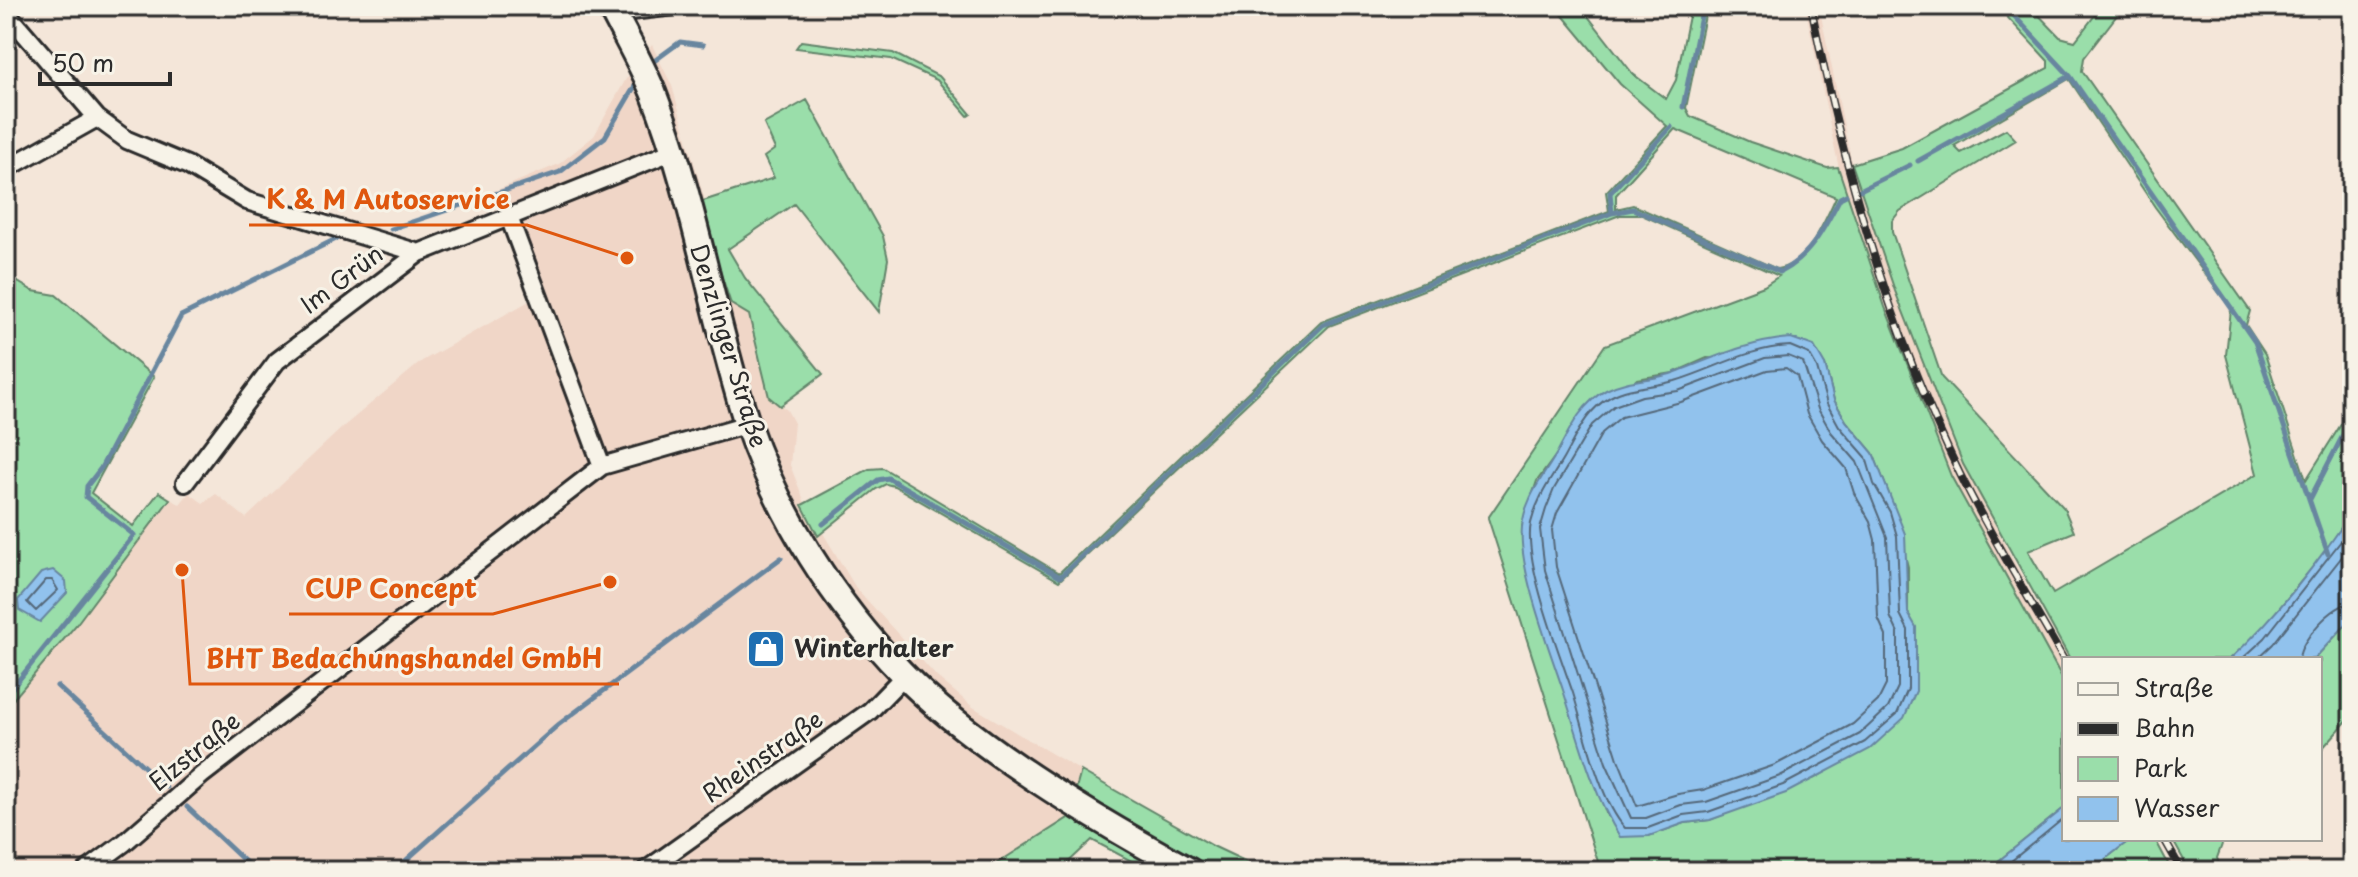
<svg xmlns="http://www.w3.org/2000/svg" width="2358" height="877" font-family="'Playpen Sans',sans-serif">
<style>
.built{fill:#f0d6c7}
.green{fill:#9adeaa;stroke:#62846a;stroke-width:2;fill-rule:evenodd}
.water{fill:#91c2ed;stroke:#68869f;stroke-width:2}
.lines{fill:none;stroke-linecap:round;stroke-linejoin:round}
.shore{stroke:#546779;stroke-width:2}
.stream{stroke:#68869f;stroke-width:5}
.minor-casing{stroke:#2b2b2b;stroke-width:22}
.secondary-casing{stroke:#2b2b2b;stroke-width:30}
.minor{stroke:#f7f3e8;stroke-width:16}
.secondary{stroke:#f7f3e8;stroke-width:24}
.rail-casing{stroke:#2b2b2b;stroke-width:8}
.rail{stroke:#f7f3e8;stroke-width:5;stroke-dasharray:15;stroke-linecap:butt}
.labels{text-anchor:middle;stroke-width:6;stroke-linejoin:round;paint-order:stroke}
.street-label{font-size:24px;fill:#2b2b2b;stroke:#f7f3e8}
.poi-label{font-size:24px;font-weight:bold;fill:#2b2b2b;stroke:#f7f3e8;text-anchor:start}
.leader{fill:none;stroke:#df570e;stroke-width:3}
.callout-dot{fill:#df570e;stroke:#f7f3e8;stroke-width:3}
.callout-label{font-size:26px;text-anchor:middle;font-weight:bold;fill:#df570e;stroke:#f7f3e8;stroke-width:6;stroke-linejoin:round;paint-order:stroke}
</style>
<rect width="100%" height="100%" fill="#f4e6d9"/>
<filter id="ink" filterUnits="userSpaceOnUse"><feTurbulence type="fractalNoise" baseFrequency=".0125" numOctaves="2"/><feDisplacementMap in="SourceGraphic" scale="16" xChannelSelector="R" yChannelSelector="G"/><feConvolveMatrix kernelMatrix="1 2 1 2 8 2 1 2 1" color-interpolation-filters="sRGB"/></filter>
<g filter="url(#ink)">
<path class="built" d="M1805,6H1819L1852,164L1895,291L1963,464L2041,613L2069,659H2064V681L1951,476L1918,397L1841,178Z
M652,45L672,86L705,201L697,204L731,303L749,315L769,397L787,410L794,423L790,465L805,503L856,588L937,677L973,707L1081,771L1068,818L985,871H6V708L76,625L170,499L180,504L189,493L203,503L216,494L246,518L344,426L422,361L533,299L492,192L559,164L594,136L626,79Z"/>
<path class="green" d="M1555,6H1580L1633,74L1666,99L1676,80L1691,6H1707L1686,108L1690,116L1750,142L1827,168L1838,167L1885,307L1951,476L2064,681V808L1986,871H1601L1488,518L1605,345L1764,286L1779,276L1642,215H1620L1329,326L1059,581L894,486L886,484L876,489L818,536L802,505L869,469L883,468L1059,573L1321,322L1609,211L1606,192L1667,126L1620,84ZM1675,129L1836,197C1824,222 1808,264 1777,269L1633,205L1616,209V195ZM1707,358L1825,365L1834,400L1846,421L1873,453L1889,494L1908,567V613L1916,628V690L1842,762L1815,778L1710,820L1685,823L1649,836L1607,816L1527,574L1522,526L1537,481L1554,458L1637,379L1673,373Z
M1997,6H2030L2060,37L2075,41L2102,6H2124L2084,58L2082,71L2250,311L2246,325L2265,354L2306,480L2352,407V512L2325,552L2259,633L2230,659H2070L1963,464L1895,291L1852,164L1902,148L2048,68V61ZM2069,79L2155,207L2231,309L2226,355L2257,474L2053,594L2028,551L2074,532L2064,508L1942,378L1892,232V221L1900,211L2016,140L2006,129L1961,153L1954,146Z
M801,41L893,53L940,77L971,114L968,116L937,80L891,59L796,48Z
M807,100L883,236L888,259L879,312L794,204L728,249L745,278L823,374L780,406L769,397L749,315L731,304L697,203L774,178L764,157L775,149L764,124Z
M6,267L18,282L33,291L56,295L154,377L91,493L133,526L159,492L170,499L76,625L6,708Z
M2352,618V715L2320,751V659H2314Z
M1081,771L1215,847L1266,871H1150L1092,840L1059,871H985L1068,818Z
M2131,839H2155L2172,871H2090Z
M2172,839H2224L2217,858L2222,871H2190Z"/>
<path class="water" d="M1791,338L1814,346L1825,365L1834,400L1846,421L1873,453L1905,534L1908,613L1916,627V691L1904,718L1870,749L1786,793L1710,820L1685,823L1649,836L1620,837C1592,793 1579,739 1563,690C1549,648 1518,569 1522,527C1525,497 1544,476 1558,451C1570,428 1582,403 1606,390C1628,378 1654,381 1676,372C1715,357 1749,341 1791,338Z
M2352,512V618L2314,659H2230C2277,616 2316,565 2352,512Z
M53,570L66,581L67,593L40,622L19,610L18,600L41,573Z
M2064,808V839H2131L2090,871H1986Z"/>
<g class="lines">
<path class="shore" d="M1790,346L1809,354L1817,368L1827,404L1839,426L1866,457L1874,484L1890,512L1897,536L1900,614L1908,630V689L1897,714L1865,742L1783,785L1708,812L1683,815L1648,828H1625C1599,799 1585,732 1573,693C1560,655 1523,561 1531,523C1537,498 1550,481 1563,459C1576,436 1586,410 1610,397C1630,386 1653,387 1675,381C1715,369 1747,348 1790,346Z
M1788,356L1803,362L1818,409L1831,432L1857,462L1887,537L1890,616L1898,633V687L1888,708L1860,734L1780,776L1706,802L1681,805L1646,818H1631L1606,763L1545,570L1540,529L1546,509L1554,489L1592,425L1614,406L1642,396L1678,391L1765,358Z
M1786,368L1797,376L1807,414L1822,440L1846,468L1854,493L1870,521L1875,540L1878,618L1886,636V685L1878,701L1853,724L1775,765L1703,790L1678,794L1637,806L1618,759L1556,567L1552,530L1557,513L1602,433L1621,417L1681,402L1767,370Z
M46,580H52L58,590L36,611L27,602Z
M2242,659L2265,638L2352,527
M2257,659L2273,644L2352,544
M2299,659C2300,640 2332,605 2352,603
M1999,871L2064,818"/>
<path class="stream" d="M2005,6L2070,76L2255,342L2328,554
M650,64L680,42L703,45
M1683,107L1703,6
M1918,161L2070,76
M1860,190L1910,165
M1612,213L1610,193L1671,127
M391,229L560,172L605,137L639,79
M2310,499L2352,418
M823,524L878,480L888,478L1060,577L1323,325L1612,213L1633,209L1780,272C1810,257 1825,227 1840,198L1846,195
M57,686L166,787
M6,696L134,535L86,497L87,486L101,468L181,316L338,238
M187,807L255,871
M394,871L558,725L781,558"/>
<g class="minor-casing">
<path id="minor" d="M6,12L97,118
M613,13L675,6
M6,169L97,118L127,140L187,165L247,201L419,253
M509,217L602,466
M185,483L277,361L419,253L671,152
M86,871L124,843L202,775L602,466L748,424
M645,871L870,711L904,676"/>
</g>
<g class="secondary-casing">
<path id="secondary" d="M610,6C624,34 641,63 653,92C695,199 712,315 747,423C778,515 835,604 902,673C973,747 1100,822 1190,871"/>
</g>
<use href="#minor" class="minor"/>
<use href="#secondary" class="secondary"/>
<g class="rail-casing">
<path id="rail" d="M1811,6C1843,166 1888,326 1960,474C1991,537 2029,598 2064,660
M2164,839L2182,871"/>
</g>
<use href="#rail" class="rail"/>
</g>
</g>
<defs>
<g id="shop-square" transform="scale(2)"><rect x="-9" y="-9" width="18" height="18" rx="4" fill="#1f6fb2" stroke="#f7f3e8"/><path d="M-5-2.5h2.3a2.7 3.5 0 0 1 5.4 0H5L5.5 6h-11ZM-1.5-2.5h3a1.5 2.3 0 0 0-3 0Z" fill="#fff"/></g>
</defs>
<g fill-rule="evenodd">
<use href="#shop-square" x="766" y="649"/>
</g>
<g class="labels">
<g class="street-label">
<text transform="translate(342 280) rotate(-37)" y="8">Im Grün</text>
<text transform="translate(728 346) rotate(73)" y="8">Denzlinger Straße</text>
<text transform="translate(195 752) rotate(-39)" y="8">Elzstraße</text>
<text transform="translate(763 757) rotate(-35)" y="8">Rheinstraße</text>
</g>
<g class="poi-label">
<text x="794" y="657">Winterhalter</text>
</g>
</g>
<path class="leader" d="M627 258L527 225H249M610 582L493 614H289M182 570L190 684H619"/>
<g class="callout-dot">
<circle cx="627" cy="258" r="8"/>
<circle cx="610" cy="582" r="8"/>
<circle cx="182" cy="570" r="8"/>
</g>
<g class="callout-label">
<text x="388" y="209">K &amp; M Autoservice</text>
<text x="391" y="598">CUP Concept</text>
<text x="404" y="668">BHT Bedachungshandel GmbH</text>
</g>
<rect width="2358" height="877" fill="none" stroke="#f7f3e8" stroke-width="32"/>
<rect x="16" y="16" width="2326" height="845" fill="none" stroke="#2b2b2b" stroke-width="3" filter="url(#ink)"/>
<rect x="2062" y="657" width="260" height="184" fill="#f7f3e8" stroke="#a5a39c" stroke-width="2"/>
<rect x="2078" y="683" width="40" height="12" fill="#f7f3e8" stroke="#a5a39c" stroke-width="2"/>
<text x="2134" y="697" font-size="24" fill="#2b2b2b">Straße</text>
<rect x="2078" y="723" width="40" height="12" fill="#2b2b2b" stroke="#a5a39c" stroke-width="2"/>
<text x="2134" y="737" font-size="24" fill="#2b2b2b">Bahn</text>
<rect x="2078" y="757" width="40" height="24" fill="#9adeaa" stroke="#a5a39c" stroke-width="2"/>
<text x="2134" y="777" font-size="24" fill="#2b2b2b">Park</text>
<rect x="2078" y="797" width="40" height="24" fill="#91c2ed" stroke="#a5a39c" stroke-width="2"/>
<text x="2134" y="817" font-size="24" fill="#2b2b2b">Wasser</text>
<path d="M40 72v12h130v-12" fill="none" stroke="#2b2b2b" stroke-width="4"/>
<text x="52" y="72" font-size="24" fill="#2b2b2b" stroke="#f7f3e8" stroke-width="6" paint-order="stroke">50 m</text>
</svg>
